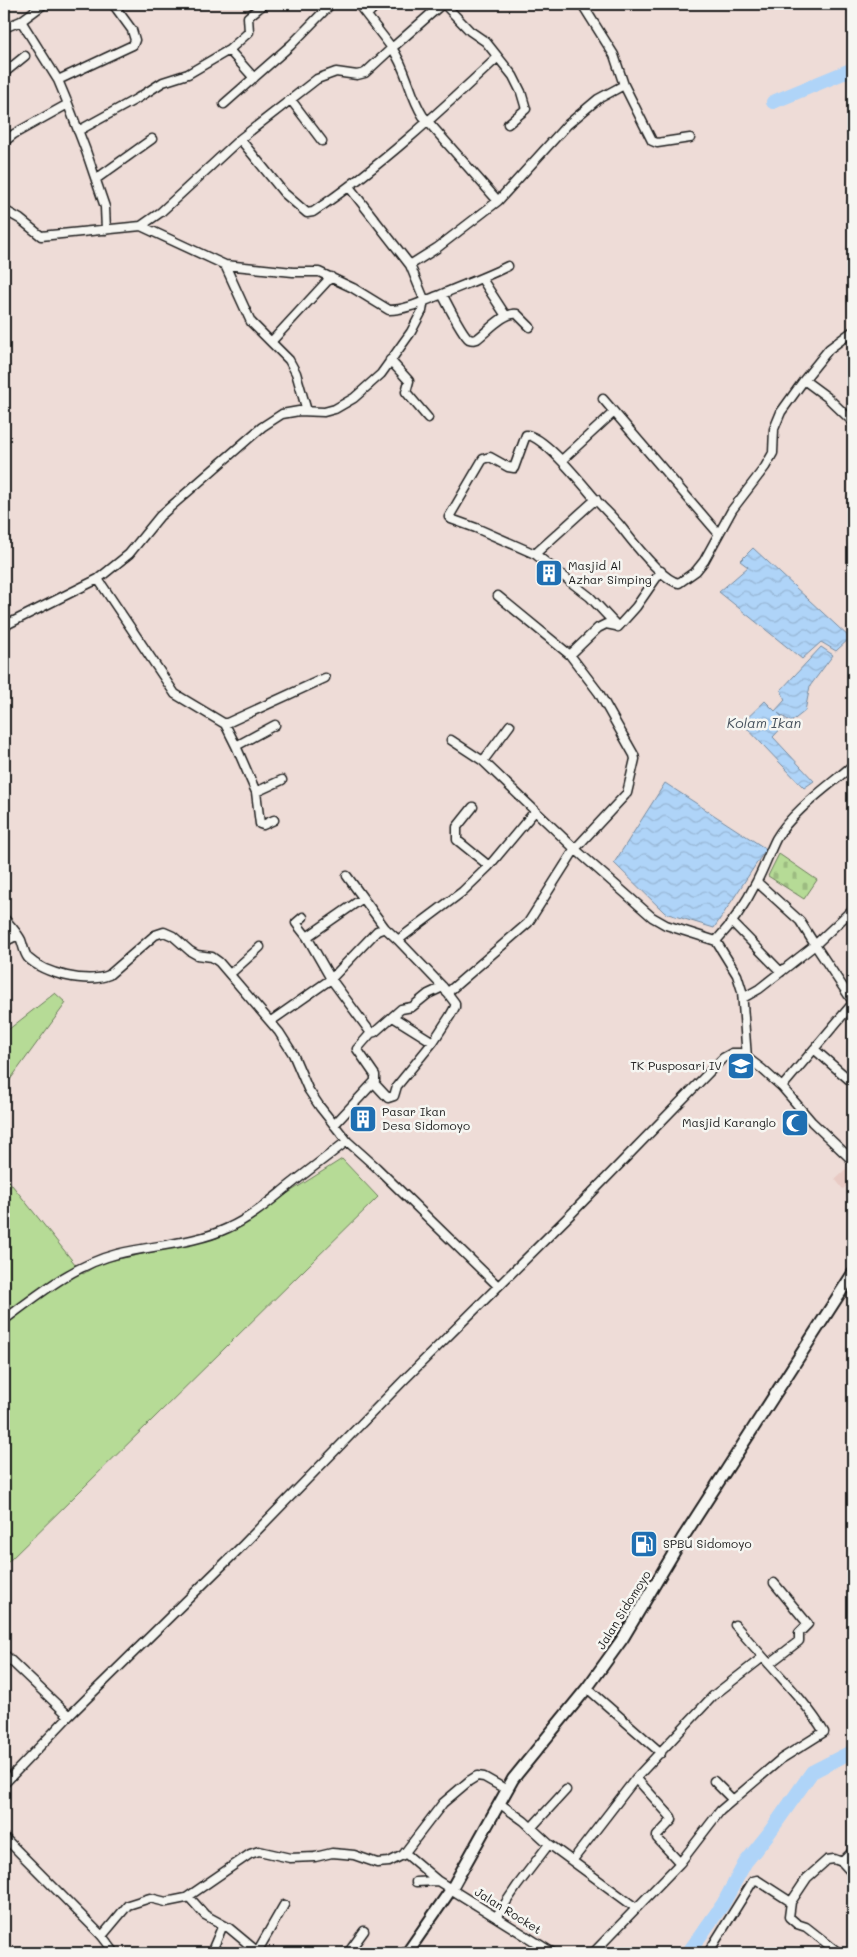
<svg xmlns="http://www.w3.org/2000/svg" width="857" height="1957" font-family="Mali,sans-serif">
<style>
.built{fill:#e8cac4}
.green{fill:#b6db96;stroke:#697c59}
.cemetery{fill:url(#cemetery-stones);stroke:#697c59}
.water{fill:url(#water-waves);stroke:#748aa0}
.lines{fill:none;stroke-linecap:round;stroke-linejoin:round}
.river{stroke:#afd4f8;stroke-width:14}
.street-casing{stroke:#1c1c1c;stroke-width:11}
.secondary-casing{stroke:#1c1c1c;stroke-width:14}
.street{stroke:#f6f6f2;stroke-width:8}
.secondary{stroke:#f6f6f2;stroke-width:10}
.labels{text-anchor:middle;stroke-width:5;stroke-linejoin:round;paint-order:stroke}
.poi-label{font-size:12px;fill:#1c1c1c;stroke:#f6f6f2;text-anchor:start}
.street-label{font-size:12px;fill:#1c1c1c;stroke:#f6f6f2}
.water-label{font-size:14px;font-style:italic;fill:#48535e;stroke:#f6f6f2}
</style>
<defs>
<pattern id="cemetery-stones" width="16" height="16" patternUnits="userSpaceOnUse" patternTransform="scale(1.25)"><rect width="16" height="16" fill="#b6db96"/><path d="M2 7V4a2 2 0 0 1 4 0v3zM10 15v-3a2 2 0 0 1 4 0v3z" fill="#9cbb81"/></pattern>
<pattern id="water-waves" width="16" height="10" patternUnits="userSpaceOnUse" patternTransform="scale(1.25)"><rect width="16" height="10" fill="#afd4f8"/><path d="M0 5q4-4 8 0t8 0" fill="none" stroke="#96b5d4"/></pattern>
</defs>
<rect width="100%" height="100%" fill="#eedcd7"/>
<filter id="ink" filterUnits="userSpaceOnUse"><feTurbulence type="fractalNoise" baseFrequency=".02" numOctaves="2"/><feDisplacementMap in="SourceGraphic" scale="10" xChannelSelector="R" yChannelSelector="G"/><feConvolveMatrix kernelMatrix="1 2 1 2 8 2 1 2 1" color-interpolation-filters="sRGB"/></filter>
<g filter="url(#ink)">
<path class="built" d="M738,1055L753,1067L742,1078L728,1064Z
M851,1164L853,1166V1180L843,1189L835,1179Z"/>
<path class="green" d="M55,993L66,1003L4,1088V1033Z
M342,1159L378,1197L4,1566V1175L83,1274L100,1263L217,1238Z"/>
<path class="cemetery" d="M779,854L817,880L804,899L768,876Z"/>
<path class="water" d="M753,548L850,638L836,651L821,642L802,659L719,592L748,567L740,561Z
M821,647L833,655L810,686L805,711L791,722L778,713L787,722L773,737L814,781L804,788L742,723L765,701L775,711L785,700L781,690Z
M665,783L766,849L714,928L665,913L614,863Z"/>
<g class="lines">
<path class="river" d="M773,102L853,69
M688,1953L723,1904L745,1863L769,1833L812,1772L853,1751"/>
<g class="street-casing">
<path id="street" d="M442,4L392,48C407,69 409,94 423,116L498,201
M444,4L470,31L486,42L513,76L521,92L526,109L508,124
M582,4L614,55L624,85L652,141L657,143L690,138
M367,15L377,4
M21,21L58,80L68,104L86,151L105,207L106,230
M4,28L21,21L44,4
M229,50L254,78
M4,73L25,56
M58,80L133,45L135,40L132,30L113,4
M291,100L322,141
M224,104L291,45L331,4
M78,131L138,98L163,82L188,74L229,50L249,32L248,17L264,4
M240,139L284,193L307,213L313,212C380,167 439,112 498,57
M4,142L14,134L68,104
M96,179L152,139
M4,210L20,219L41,236L141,226L161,212L240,139L317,79L336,72L357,75L365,73L392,48L358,4
M141,226L225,265L293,272H319L353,288L389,310C406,310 424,301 440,295C463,285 486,277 508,266
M225,265L251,322L289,360L296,373L307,411
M410,265L437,248L498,201L567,125L598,99L624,85
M482,279L506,316
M442,294C447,303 462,334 469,339C472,340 474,340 477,339C488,331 504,312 517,314L530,327
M853,331L829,349L804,380L827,397L853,422
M271,342L331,277
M390,360L409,381L406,392L428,418
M603,399L718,533
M562,460L614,412
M535,554L596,499
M98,579L175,694L225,724L236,746L256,792L260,824L263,825L274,820
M498,596L570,655
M4,626L98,579L129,554L160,516L262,427L282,414L299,411L324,412L335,409L354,398L381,374L411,332L422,311L424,299L410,265L350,188
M618,627L590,597L535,554L476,528L451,519L449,517L483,459L490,457L508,467L514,468L526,435C544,435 583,485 596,500C604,509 614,518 622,528C632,541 663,581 679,583L696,571L704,561L732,510L765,467L773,453L774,429L781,412L804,380
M618,627L636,607L661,571
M225,724L325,678
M451,740L483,761L575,849L652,917L666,925L716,941L737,975L742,991L747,1058
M236,746L275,725
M483,761L510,725
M256,792L282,780
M473,807L457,827V840L489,866
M347,876L385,928L398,940L443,987L455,1003V1007L450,1016L433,1042L397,1086L394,1096L388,1098L374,1083
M757,882L800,921L815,945L853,909
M303,917L296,923L307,937L331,979L371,1033L375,1032L401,1009L412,1007L428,994L443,987
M4,918C10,925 17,932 21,940C23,945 24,953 28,958C45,974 87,984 109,975L155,935L164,932L173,936L190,951L197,955L212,957L219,962L279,1032L293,1054L308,1089L320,1107L347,1141L376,1167L498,1286
M733,923L781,972
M307,937L363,898
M398,940L462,892L489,866L535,811
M716,941C733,923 746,903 757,881C764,868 769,853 776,839C792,811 829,786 853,765
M4,942L18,935
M230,974L260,947
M447,993L528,923L575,849L627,793L635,759L634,755L599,693L570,655L598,628L606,624L616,626
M743,998L759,989L815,945L853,1002
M393,1017L433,1042
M271,1021L331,979L377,931L385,928
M814,1049L853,1083
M782,1087L853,1003
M334,1125L375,1081V1075L357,1049L371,1033
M4,1320C39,1294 74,1265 117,1254C154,1245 194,1244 228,1228C251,1218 271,1200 290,1185C309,1170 328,1156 347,1141
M735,1625L763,1657
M4,1654L69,1716
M769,1664L799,1641V1633L808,1624L774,1583
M587,1688L661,1753
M636,1778L671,1817L672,1820L657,1836V1838L680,1863
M714,1781L733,1800
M4,1784L69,1716L243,1545L405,1379L572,1213L723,1058L732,1053H741L762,1069L782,1087L812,1122L853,1161
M499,1803L524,1821L549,1844L636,1908
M531,1828L566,1790
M4,1837L102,1936L115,1953
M853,1851L842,1862L853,1874
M405,1853L438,1881
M572,1861L636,1778L713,1696L763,1657C784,1681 808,1705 824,1732L781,1759L720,1811L680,1863L593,1953
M416,1882L438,1881L553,1953
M189,1897L205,1915L229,1928L259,1953
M496,1917L517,1886L549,1844
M102,1936L128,1905L150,1898L166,1902L186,1898L250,1854L259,1851L290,1858L315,1857L332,1853L344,1854L354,1855L377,1863L389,1862L403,1855L443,1803L469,1781L477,1776L484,1777L507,1790
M257,1952L284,1905
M211,1953L223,1925
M348,1953L364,1931
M708,1953L753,1881L757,1880L791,1902
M839,1953L806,1927L797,1924L789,1917L791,1902L807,1878L827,1860L834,1859L842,1862"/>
</g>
<g class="secondary-casing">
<path id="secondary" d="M407,1953L452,1888L513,1779L587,1688L623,1638L682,1539L853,1273"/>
</g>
<use href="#street" class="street"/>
<use href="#secondary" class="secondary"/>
</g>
</g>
<defs>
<g id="building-square" transform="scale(1.4375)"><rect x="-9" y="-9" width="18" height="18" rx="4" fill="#1f6fb2" stroke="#f6f6f2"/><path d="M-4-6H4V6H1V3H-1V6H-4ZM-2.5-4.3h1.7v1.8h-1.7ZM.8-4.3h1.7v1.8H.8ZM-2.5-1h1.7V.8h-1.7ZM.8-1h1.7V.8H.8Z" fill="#fff"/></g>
<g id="school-square" transform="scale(1.4375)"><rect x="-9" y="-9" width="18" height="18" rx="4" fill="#1f6fb2" stroke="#f6f6f2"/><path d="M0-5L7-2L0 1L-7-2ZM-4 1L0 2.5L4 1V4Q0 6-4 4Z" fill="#fff"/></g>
<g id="mosque-square" transform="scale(1.4375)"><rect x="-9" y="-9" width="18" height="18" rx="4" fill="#1f6fb2" stroke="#f6f6f2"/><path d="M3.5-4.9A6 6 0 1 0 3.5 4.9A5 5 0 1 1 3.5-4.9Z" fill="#fff"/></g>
<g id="fuel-square" transform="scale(1.4375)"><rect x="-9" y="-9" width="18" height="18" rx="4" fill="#1f6fb2" stroke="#f6f6f2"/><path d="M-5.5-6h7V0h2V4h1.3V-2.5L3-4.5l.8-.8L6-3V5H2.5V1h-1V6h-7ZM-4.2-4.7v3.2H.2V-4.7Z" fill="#fff"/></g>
</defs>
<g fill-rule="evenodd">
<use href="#building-square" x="549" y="573"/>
<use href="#school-square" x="741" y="1066"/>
<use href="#building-square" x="363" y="1119"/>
<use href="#mosque-square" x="795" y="1123"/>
<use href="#fuel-square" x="644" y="1544"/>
</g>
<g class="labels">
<g class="poi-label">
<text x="568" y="570">Masjid Al<tspan x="568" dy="14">Azhar Simping</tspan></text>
<text x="722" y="1070" text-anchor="end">TK Pusposari IV</text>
<text x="382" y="1116">Pasar Ikan<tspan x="382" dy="14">Desa Sidomoyo</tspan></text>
<text x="776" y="1127" text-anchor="end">Masjid Karanglo</text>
<text x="663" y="1548">SPBU Sidomoyo</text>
</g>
<g class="street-label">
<text transform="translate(624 1610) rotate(-58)" y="4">Jalan Sidomoyo</text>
<text transform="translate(508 1911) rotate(32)" y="4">Jalan Rocket</text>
</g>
<g class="water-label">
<text x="764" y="728">Kolam Ikan</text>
</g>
</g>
<rect width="857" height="1957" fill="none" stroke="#f6f6f2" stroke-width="20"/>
<rect x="10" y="10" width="837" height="1937" fill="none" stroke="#1c1c1c" stroke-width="2" filter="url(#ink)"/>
</svg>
